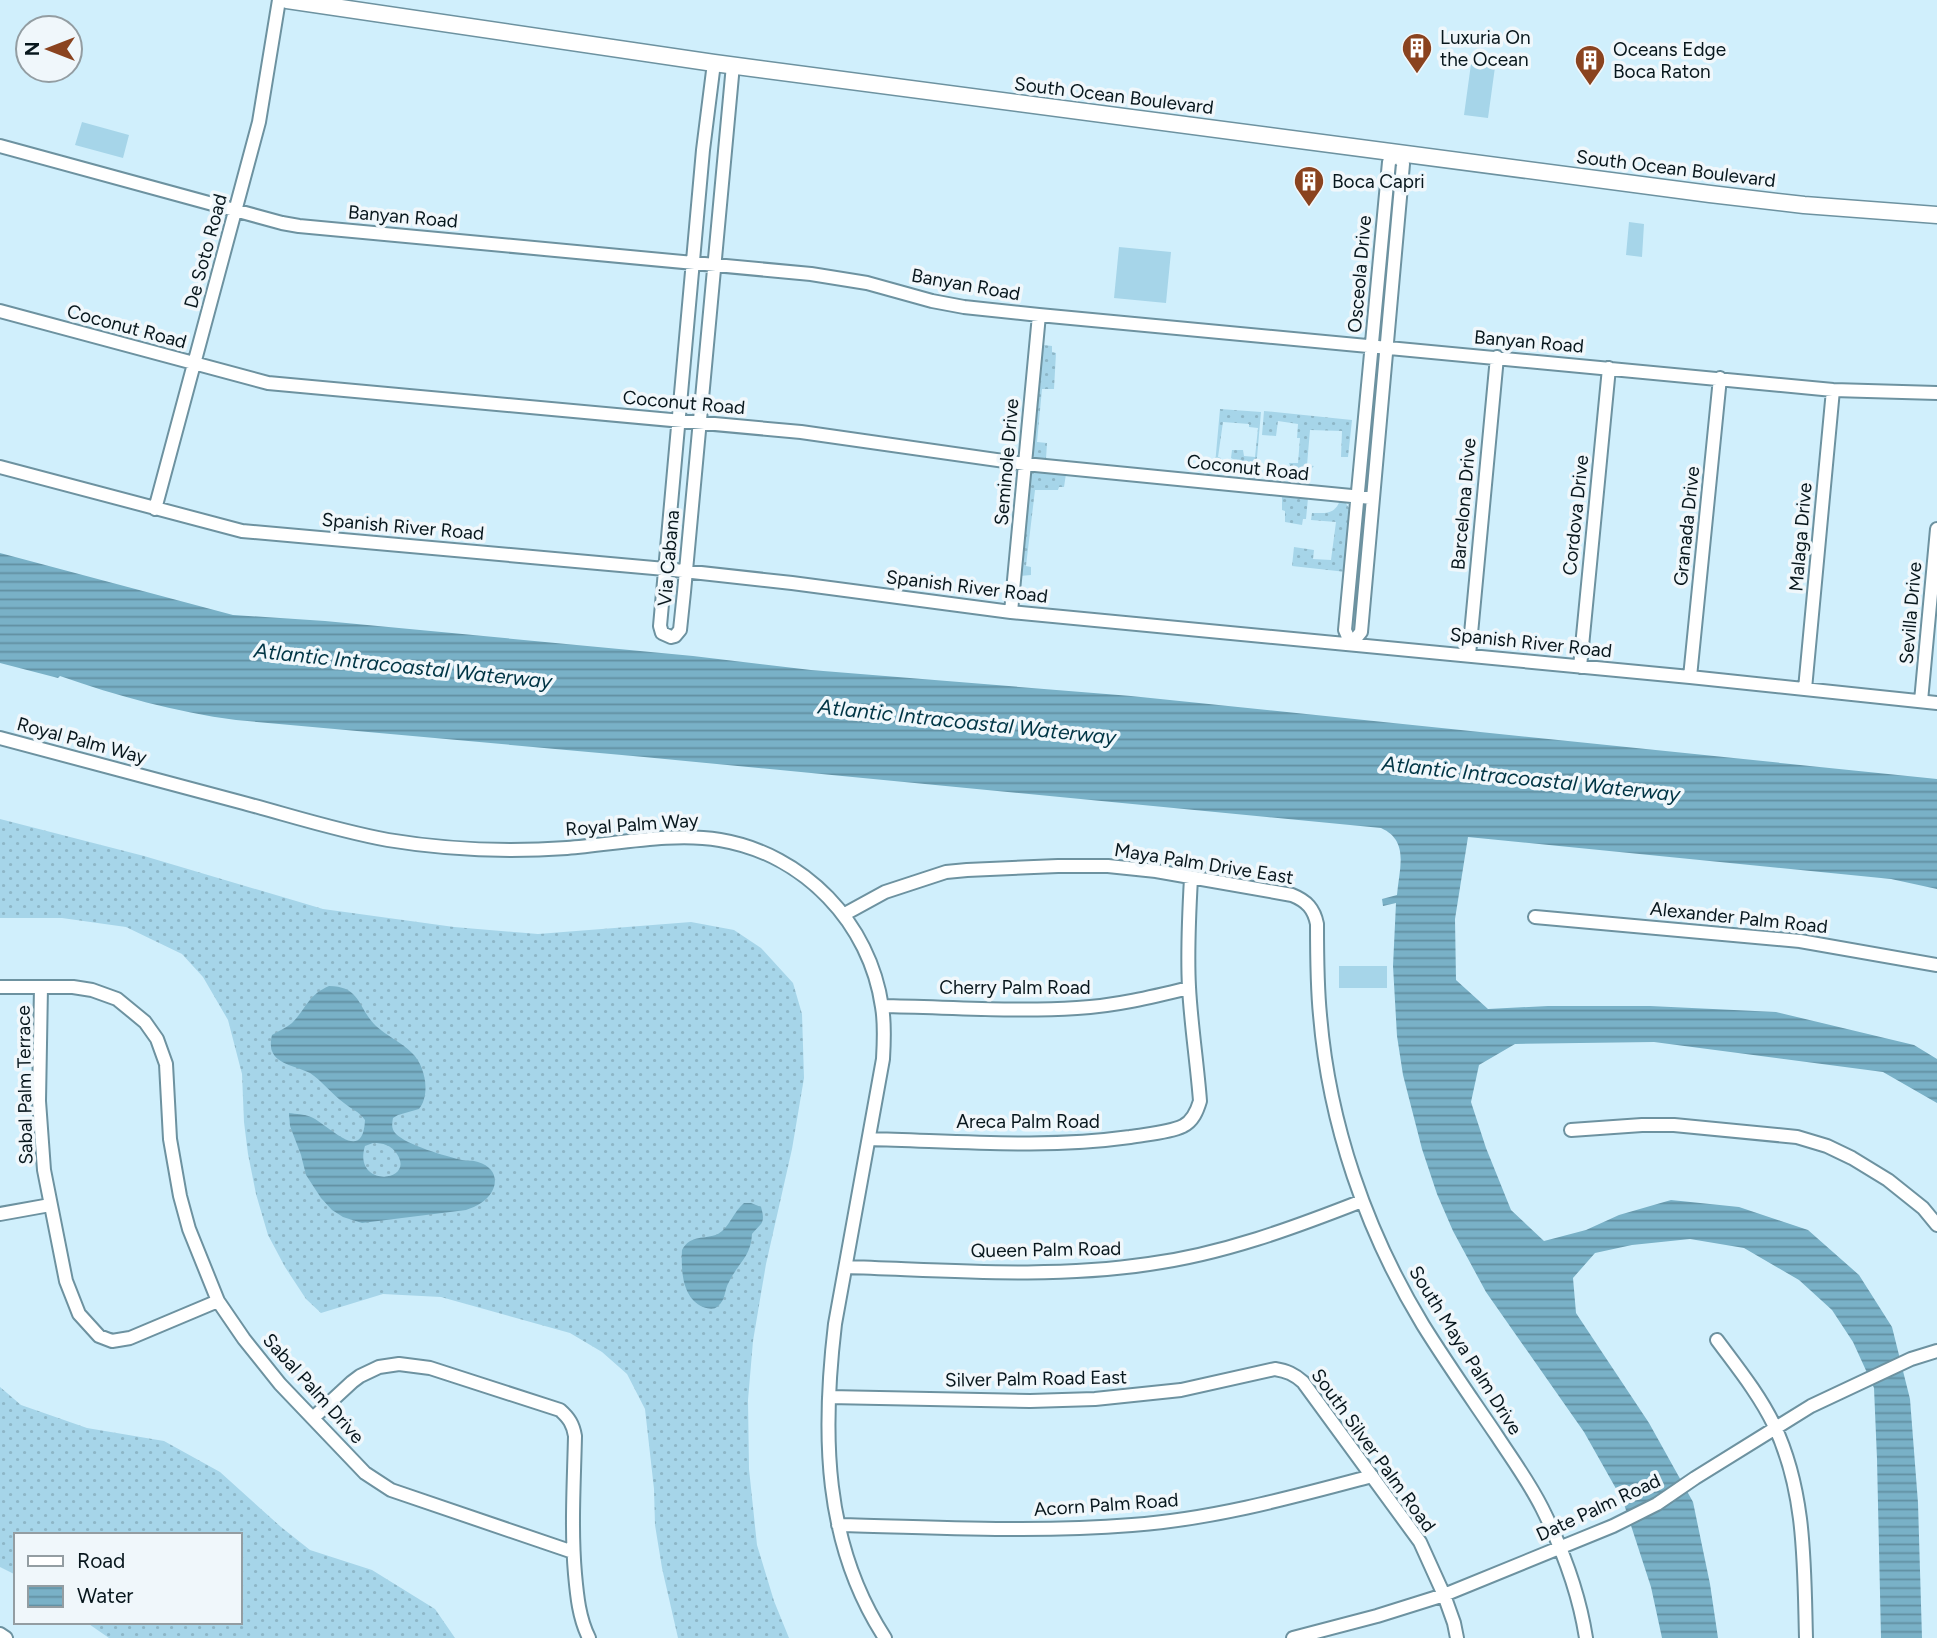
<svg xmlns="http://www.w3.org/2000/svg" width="1937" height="1638" font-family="Figtree,sans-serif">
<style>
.grass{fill:url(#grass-dots)}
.garden{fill:#a6d5e9}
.water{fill:url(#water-rules);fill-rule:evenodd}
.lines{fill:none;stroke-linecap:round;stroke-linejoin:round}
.minor-casing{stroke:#6d92a0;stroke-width:16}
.major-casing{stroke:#6d92a0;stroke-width:19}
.minor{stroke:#fff;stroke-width:12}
.major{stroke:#fff;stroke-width:16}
.labels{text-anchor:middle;stroke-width:7;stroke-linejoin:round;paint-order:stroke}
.poi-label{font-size:19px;fill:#08171d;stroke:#f0f7fb;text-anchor:start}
.street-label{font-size:19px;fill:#08171d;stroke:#f0f7fb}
.water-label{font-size:21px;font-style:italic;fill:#003545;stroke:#f0f7fb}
</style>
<defs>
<pattern id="grass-dots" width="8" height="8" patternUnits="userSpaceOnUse" patternTransform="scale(1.75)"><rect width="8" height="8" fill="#a6d5e9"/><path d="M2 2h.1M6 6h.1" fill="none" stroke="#8db6c7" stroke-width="1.8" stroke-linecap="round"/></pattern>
<pattern id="water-rules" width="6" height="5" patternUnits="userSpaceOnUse" patternTransform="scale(1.75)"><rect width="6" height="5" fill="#79b1c7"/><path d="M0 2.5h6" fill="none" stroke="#618fa1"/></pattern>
</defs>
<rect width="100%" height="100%" fill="#d0effc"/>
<path class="grass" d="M1044,345L1052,346V352L1056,353L1054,389H1042L1037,442L1047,443L1046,459L1035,458L1032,455V434L1041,346Z
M1220,409L1261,412L1255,480L1252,479L1244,465L1231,458L1232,450H1243L1244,456L1255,457L1258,428L1249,427V424L1223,422L1218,457L1221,458L1218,476H1214Z
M1264,411L1352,420L1348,457H1341L1342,431L1310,430L1307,465L1314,466L1309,471L1306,484H1296L1289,463H1298L1300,438H1297L1298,424L1278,421L1276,436L1262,435Z
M1033,471L1066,474L1064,487H1059L1058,490H1035L1026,566L1031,567V575L1020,576L1029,475Z
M1282,495L1307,496L1308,498L1306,519H1303L1302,525L1285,522V511L1282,510Z
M1340,500L1345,502L1351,511L1346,572L1292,566L1294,547L1314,550L1313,559L1331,560L1336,522L1311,520L1312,513C1325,513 1335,515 1340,500Z
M0,819L144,856L323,909L454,927L538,934L691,922L734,930L761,948L793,983L802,1014L804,1078L792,1149L766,1264L753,1341L748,1400L749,1469L757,1545L774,1601L789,1638H678L662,1568L655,1525L654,1489L645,1409L627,1374L602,1352L570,1333L441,1297L383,1294L321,1313L306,1299L285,1267L268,1235L256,1194L248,1154L244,1122L242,1074L228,1020L203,977L182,954L126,927L62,918H0Z
M0,1387L21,1405L87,1428L164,1441L220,1472L281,1527L310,1550L372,1570L435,1609L455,1638H109L86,1622H240V1535H16V1575L0,1567Z"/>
<path class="garden" d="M1471,64L1495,67L1488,118L1464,115Z
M82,122L129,135L123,158L75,145Z
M1629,222L1644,224L1642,257L1626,255Z
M1119,247L1171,252L1166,303L1114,298Z
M1339,966H1387V988H1339Z"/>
<path class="water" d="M0,553L233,615L325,621L693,656L811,670L1131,696L1937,779V889L1891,879L1468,837L1455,919L1456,980L1488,1009L1548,1006H1650L1776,1012L1914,1045L1937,1059V1103L1883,1072L1654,1042L1515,1044L1479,1065L1471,1102L1486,1148L1511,1210L1544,1241L1586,1230L1619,1215L1671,1200L1739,1207L1808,1230L1859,1275L1892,1327L1910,1399L1918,1503L1922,1638H1881L1877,1459L1874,1388L1853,1342L1832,1310L1799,1280L1744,1248L1690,1239L1632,1245L1595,1253L1573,1278L1576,1313L1649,1423L1693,1502L1710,1584L1718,1638H1662L1651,1587L1623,1501L1584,1432L1486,1292L1453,1231L1437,1194L1422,1149L1403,1075L1397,1036L1393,966L1396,903L1383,906L1382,899L1397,895C1399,869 1410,841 1381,828L644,757L236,720C175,712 117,696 60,676L58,678L0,663Z
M329,986C361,986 358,1009 376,1026C387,1036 401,1042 412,1053C425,1065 431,1094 419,1109L398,1115L393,1118C392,1124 391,1129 396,1134C407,1145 445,1156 462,1160C467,1161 473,1160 478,1162C501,1169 499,1191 481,1203C477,1206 471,1208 466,1210L362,1223L343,1217L332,1210L321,1198L306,1175L301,1155L290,1126L289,1113C296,1114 304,1114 311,1117C328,1124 363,1166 365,1120C359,1111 351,1109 344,1103C332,1094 322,1081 310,1073C299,1067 277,1065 272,1051C270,1046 271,1039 272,1035C278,1031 286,1028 292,1023C306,1009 308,995 329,986ZM373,1143C383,1143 391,1145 397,1154C416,1183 352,1188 365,1146Z
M744,1203H751L761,1207C766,1224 761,1223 752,1234C751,1257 738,1263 729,1282C724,1290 726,1300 718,1306C714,1310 709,1309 703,1307C682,1298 681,1270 682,1250C691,1234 704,1240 718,1234C730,1227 733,1212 744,1203Z"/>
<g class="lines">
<g class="minor-casing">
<path id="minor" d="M714,63L703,150L660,626L662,633L671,637L675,636L680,630L684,592L733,65
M0,146L282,223L299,226L811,274L867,283L932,301L964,307L1039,315L1833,390L1937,393
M1398,153L1403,164L1361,632L1351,644L1345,630L1389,162Z
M0,311L268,383L801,432L1025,464L1372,498
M0,467L242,531L665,569L792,583L1011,612L1690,677L1937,703
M155,509L259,122L279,0
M1011,612L1039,315
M1469,655L1497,357
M1580,667L1609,368
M1690,677L1720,378
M1805,689L1833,390
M1921,701L1937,529
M0,738C80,759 160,781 240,802C289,815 338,831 388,840C448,850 507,852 567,848C617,844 672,832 720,840C804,854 870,923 882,1007C885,1024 884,1042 883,1059L835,1324C822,1433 823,1543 885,1638
M843,915L885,892L946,872L967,870L1058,866H1108L1156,871L1292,895C1307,901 1314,909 1317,924C1317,955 1317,985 1320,1015C1329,1124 1366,1231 1423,1325C1446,1362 1472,1399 1497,1436C1512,1459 1529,1482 1542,1508C1562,1548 1579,1593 1586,1638
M1535,917L1800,941L1937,965
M0,987H73L92,990L117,999L145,1022L157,1039L166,1064L170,1139L180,1196L189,1229L218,1301L244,1339L280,1384L365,1473L391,1490L573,1552
M41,987L39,1101L44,1170L66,1281L79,1314L99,1336L112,1341L130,1338L218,1301
M882,1006C947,1007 1013,1012 1077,1008C1115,1006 1152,997 1189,988
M1571,1130L1642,1125H1674L1797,1137L1827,1146L1852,1158L1888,1180L1923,1208L1937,1225
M869,1139C956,1141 1044,1149 1130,1137C1147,1134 1168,1133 1183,1126C1193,1121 1197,1111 1200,1101C1197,1062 1191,1025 1189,987C1187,950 1189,914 1191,878
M0,1214L50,1205
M846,1267C946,1270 1049,1279 1149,1264C1223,1254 1293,1228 1362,1201
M1717,1340C1737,1367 1759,1394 1774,1425C1806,1492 1804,1566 1806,1638
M829,1397L1030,1401L1095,1399L1181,1390L1275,1369C1287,1371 1294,1374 1303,1382L1420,1542L1444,1595L1454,1623L1457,1638
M313,1418L352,1382L360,1376L379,1367L399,1364L430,1368L560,1410C569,1418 573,1424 575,1436C574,1482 571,1528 575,1574C577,1596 579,1618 589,1638
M838,1525C936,1527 1034,1533 1132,1525C1214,1519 1293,1497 1372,1476
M0,1634L6,1638
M1293,1638L1377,1616L1444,1595L1613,1526L1657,1504L1695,1478L1811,1406L1911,1359L1937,1351"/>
</g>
<g class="major-casing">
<path id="major" d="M287,0L714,63L1710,194L1804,205L1937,215"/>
</g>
<use href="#minor" class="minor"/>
<use href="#major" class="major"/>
</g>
<defs>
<g id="building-pin" transform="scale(1.575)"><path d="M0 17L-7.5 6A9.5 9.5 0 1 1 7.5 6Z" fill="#8a431f" stroke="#f0f7fb"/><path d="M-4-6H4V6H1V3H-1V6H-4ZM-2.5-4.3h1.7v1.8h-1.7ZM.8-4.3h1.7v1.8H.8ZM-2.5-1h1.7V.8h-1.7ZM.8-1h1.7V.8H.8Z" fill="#fff"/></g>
</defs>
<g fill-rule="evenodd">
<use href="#building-pin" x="1417" y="48"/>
<use href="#building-pin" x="1590" y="60"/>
<use href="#building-pin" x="1309" y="181"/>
</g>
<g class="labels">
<g class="poi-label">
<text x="1440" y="44">Luxuria On<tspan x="1440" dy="22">the Ocean</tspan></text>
<text x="1613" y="56">Oceans Edge<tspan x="1613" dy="22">Boca Raton</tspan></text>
<text x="1332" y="188">Boca Capri</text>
</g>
<g class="street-label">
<text transform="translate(1114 95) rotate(7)" y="7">South Ocean Boulevard</text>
<text transform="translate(1676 168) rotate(7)" y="7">South Ocean Boulevard</text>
<text transform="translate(403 216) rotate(5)" y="7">Banyan Road</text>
<text transform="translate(205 251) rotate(-75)" y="7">De Soto Road</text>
<text transform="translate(1359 274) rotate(-85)" y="7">Osceola Drive</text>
<text transform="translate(966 284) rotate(10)" y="7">Banyan Road</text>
<text transform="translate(127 326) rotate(15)" y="7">Coconut Road</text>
<text transform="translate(1529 341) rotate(5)" y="7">Banyan Road</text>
<text transform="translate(684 402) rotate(5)" y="7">Coconut Road</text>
<text transform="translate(1006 462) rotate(-85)" y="7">Seminole Drive</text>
<text transform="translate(1248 467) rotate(6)" y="7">Coconut Road</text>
<text transform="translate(1463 504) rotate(-85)" y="7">Barcelona Drive</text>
<text transform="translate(1575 515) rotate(-84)" y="7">Cordova Drive</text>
<text transform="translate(403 526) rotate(5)" y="7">Spanish River Road</text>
<text transform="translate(1686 526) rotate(-84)" y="7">Granada Drive</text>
<text transform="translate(1800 537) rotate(-85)" y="7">Malaga Drive</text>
<text transform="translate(668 558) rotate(-85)" y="7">Via Cabana</text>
<text transform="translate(967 586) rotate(7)" y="7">Spanish River Road</text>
<text transform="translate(1910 613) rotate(-85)" y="7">Sevilla Drive</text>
<text transform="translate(1531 642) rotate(6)" y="7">Spanish River Road</text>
<text transform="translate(82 740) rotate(15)" y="7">Royal Palm Way</text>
<text transform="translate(632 824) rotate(-4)" y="7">Royal Palm Way</text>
<text transform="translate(1204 863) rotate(9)" y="7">Maya Palm Drive East</text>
<text transform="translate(1739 917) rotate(6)" y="7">Alexander Palm Road</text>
<text x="1015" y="994">Cherry Palm Road</text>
<text transform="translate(24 1085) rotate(-91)" y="7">Sabal Palm Terrace</text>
<text x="1028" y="1128">Areca Palm Road</text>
<text transform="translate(1046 1249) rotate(-1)" y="7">Queen Palm Road</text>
<text transform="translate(1466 1350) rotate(58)" y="7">South Maya Palm Drive</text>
<text transform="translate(1036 1378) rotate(-1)" y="7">Silver Palm Road East</text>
<text transform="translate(314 1388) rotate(48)" y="7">Sabal Palm Drive</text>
<text transform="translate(1374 1450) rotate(54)" y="7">South Silver Palm Road</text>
<text transform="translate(1106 1504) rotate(-4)" y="7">Acorn Palm Road</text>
<text transform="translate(1598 1507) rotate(-25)" y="7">Date Palm Road</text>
</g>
<g class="water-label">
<text transform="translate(403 666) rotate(6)" y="7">Atlantic Intracoastal Waterway</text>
<text transform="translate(967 722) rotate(6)" y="7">Atlantic Intracoastal Waterway</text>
<text transform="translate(1531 779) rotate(6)" y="7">Atlantic Intracoastal Waterway</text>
</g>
</g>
<rect x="14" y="1533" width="228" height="91" fill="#f0f7fb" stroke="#939da2" stroke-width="2"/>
<rect x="28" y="1556" width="35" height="10" fill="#ffffff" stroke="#939da2" stroke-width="2"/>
<text x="77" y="1568" font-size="21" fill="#08171d">Road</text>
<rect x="28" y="1586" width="35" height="21" fill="url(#water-rules)" stroke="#939da2" stroke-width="2"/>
<text x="77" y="1603" font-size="21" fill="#08171d">Water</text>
<g transform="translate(49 49) rotate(270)"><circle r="33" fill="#f0f7fb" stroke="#939da2" stroke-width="2"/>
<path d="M0-5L12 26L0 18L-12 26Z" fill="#8a431f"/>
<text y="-10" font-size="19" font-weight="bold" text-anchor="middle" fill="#08171d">N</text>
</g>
</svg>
